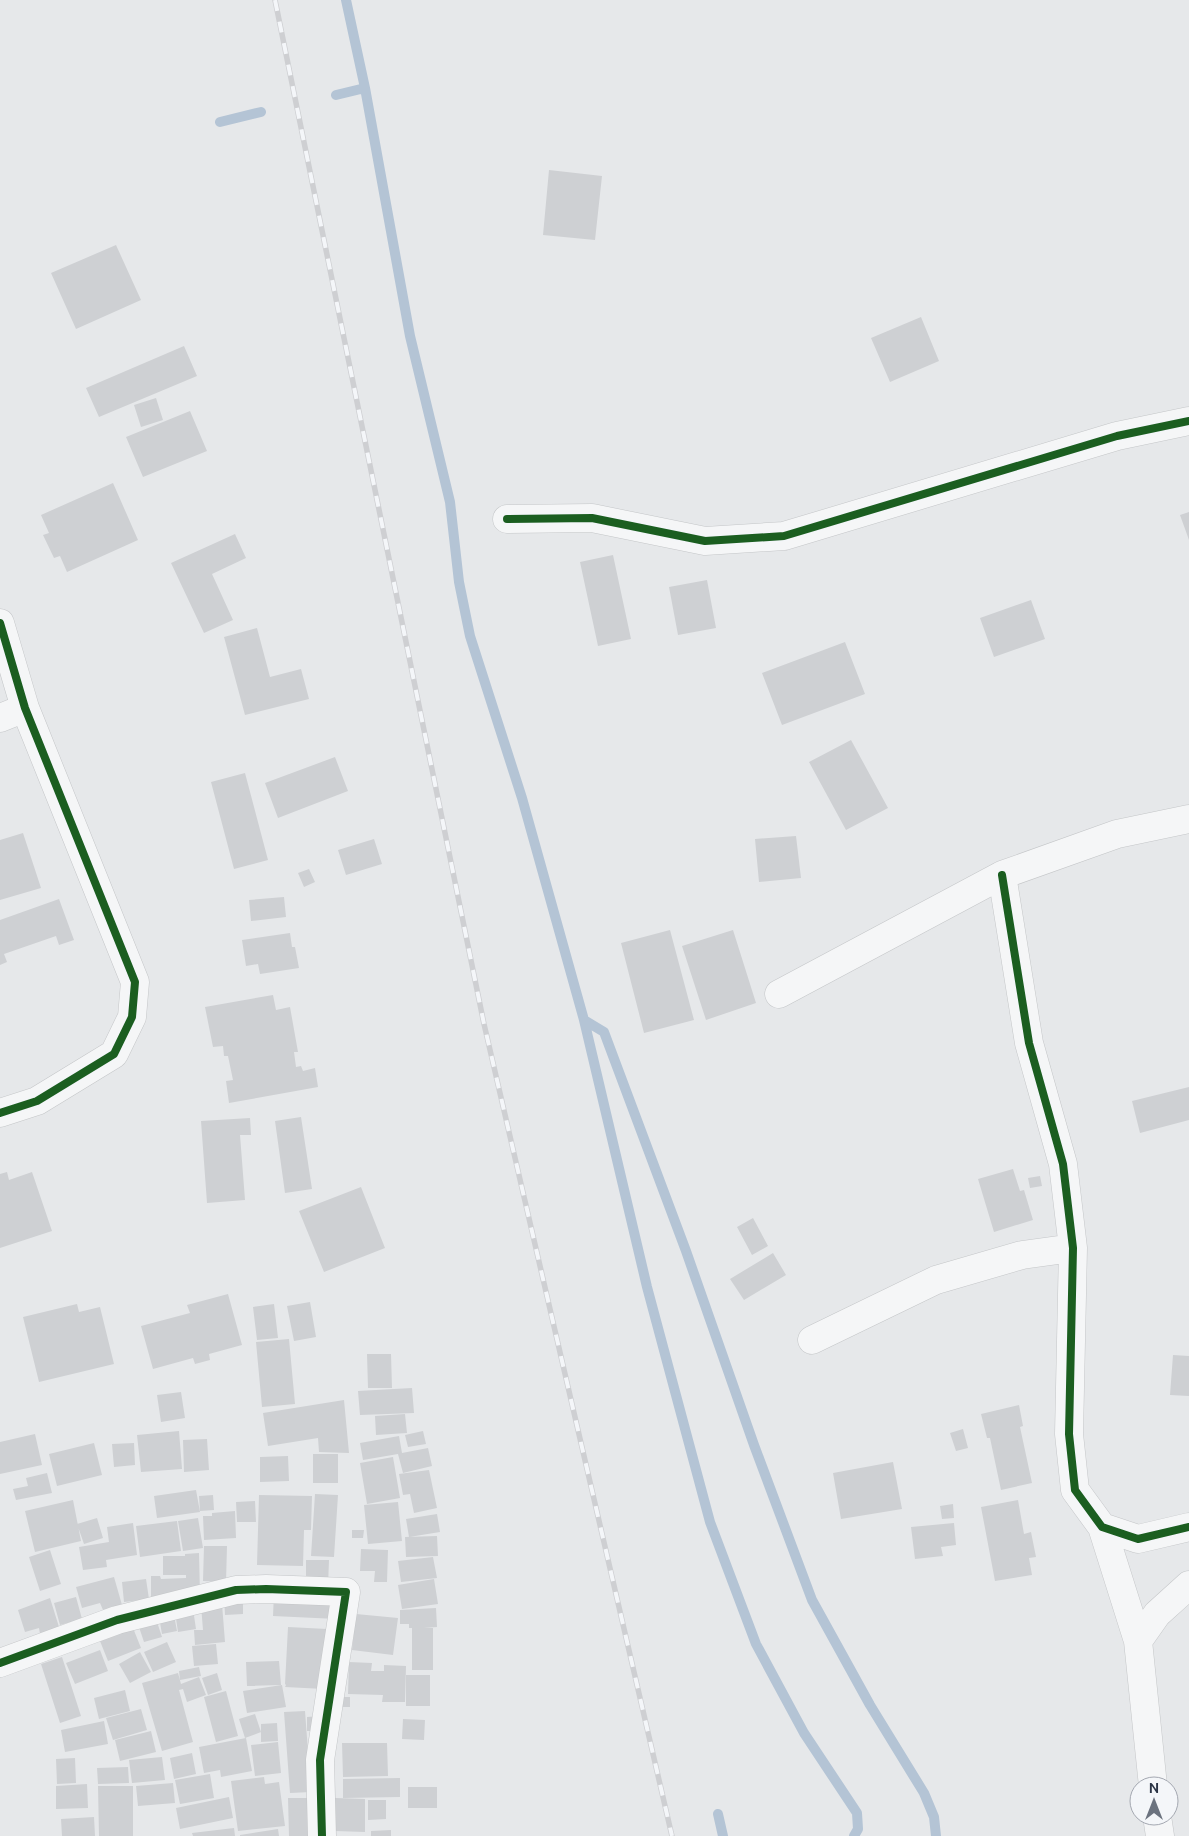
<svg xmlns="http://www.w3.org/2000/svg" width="1189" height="1836" font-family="Ubuntu,sans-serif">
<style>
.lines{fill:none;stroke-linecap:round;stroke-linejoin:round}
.stream{stroke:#b4c4d5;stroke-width:10}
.building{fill:#ced0d3}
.minor-casing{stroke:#c4c6c8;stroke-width:29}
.minor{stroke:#f5f6f7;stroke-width:28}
.rail-casing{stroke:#cecfd2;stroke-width:5.5}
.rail{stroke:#f4f6f9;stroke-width:4;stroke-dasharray:11;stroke-linecap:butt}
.cycleway-casing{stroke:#f4f6f9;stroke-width:11}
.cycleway{stroke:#1b5e20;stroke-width:8}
</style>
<rect width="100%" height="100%" fill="#e6e8ea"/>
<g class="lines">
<path class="stream" d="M346,0L365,88L410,336L450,502L459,582L470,636L522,798L584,1020L647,1287L710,1522L756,1644L804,1733L857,1813L858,1829L854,1836
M336,95L365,88
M220,122L261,112
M584,1020L604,1032L686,1251L754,1445L812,1600L870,1705L924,1793L934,1817L936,1836
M718,1814L723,1836"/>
</g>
<path class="building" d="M549,170L602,176L595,240L543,235Z
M116,245L141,300L76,329L51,273Z
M921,317L939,361L890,382L871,338Z
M184,346L197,376L99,417L86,388Z
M156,398L163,420L141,427L134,405Z
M190,411L207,451L143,477L126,437Z
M113,483L138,540L67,572L60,556L54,558L43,535L49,533L41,515Z
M1189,512V540L1180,515Z
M235,534L246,558L212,574L233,620L204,633L171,563Z
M613,555L631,639L598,646L580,562Z
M707,580L716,628L678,635L669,587Z
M1031,600L1045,639L994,657L980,618Z
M257,628L270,677L301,669L309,699L245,715L224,637Z
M845,642L865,694L782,725L762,673Z
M851,740L888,808L846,830L809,762Z
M335,757L348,791L278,818L265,783Z
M245,773L268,860L234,869L211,782Z
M23,833L41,888L0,900V840Z
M796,836L801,878L759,882L755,839Z
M374,839L382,864L346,875L338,850Z
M309,869L315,882L304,887L298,873Z
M284,897L286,917L251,921L249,900Z
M59,899L74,940L59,945L56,936L4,954L7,962L0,965V920Z
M670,930L694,1020L644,1033L621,943Z
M733,930L756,1003L706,1020L682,946Z
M290,933L292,947H295L299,968L260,974L258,964L246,966L242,940Z
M273,995L276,1010L290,1007L298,1052H294L296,1067L301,1066L303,1071L315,1068L318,1087L229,1103L226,1081L233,1080L228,1056H224L223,1046L213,1047L205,1007Z
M1189,1087V1120L1140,1133L1132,1101Z
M301,1117L312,1189L285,1193L275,1121Z
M250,1118L251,1135H240L245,1200L207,1203L201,1121Z
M1013,1169L1020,1191L1024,1190L1033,1220L994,1232L978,1179Z
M7,1172L9,1180L32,1172L52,1231L0,1248V1174Z
M1040,1176L1042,1186L1030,1188L1028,1178Z
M361,1187L385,1248L324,1272L299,1211Z
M753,1218L768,1246L752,1255L737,1227Z
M773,1253L786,1275L744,1300L730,1279Z
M228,1294L242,1345L209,1354L210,1360L195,1364L193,1358L153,1369L141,1326L190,1313L187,1305Z
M310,1302L316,1337L294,1341L287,1306Z
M77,1304L79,1312L100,1307L114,1364L39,1382L23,1317Z
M274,1304L278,1338L257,1340L253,1307Z
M289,1339L295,1404L262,1407L256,1342Z
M367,1354H391L392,1388H368Z
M1173,1355L1189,1356V1396L1170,1395Z
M412,1388L414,1413L360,1415L358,1391Z
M181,1392L185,1418L161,1422L157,1395Z
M344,1400L349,1453L319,1452L318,1438L268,1446L263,1413Z
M1019,1405L1023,1426L1020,1427L1032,1483L1001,1490L990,1438H987L981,1414Z
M405,1414L407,1433L376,1435L375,1416Z
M963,1429L968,1448L956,1451L950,1433Z
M179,1431L182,1469L141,1472L137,1435Z
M423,1431L426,1444L408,1447L405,1435Z
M35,1434L42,1465L0,1474V1442Z
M399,1436L402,1453L428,1448L432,1466L403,1473L398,1454L363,1460L360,1443Z
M207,1439L209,1470L184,1472L183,1440Z
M94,1443L102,1475L57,1486L49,1454Z
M134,1443L135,1465L114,1467L112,1444Z
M313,1454H338V1483H313Z
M288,1456L289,1481L260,1482V1457Z
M393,1457L400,1498L367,1504L360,1463Z
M893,1462L902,1509L841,1519L833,1473Z
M429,1470L437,1508L414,1513L410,1494L403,1495L399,1474Z
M47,1473L52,1493L16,1500L13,1489L28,1486L26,1478Z
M196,1490L200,1512L157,1518L154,1496Z
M315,1494L338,1495L334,1557L311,1556Z
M213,1495L214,1510L200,1511L199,1496Z
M259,1495L312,1496L311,1530H304L303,1566L257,1565Z
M73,1500L81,1541L35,1552L25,1511Z
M1018,1500L1024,1534L1031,1532L1036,1557L1029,1558L1032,1575L995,1581L981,1507Z
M255,1501L256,1522H237L236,1502Z
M398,1502L402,1541L368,1544L364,1505Z
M953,1504L954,1518L942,1519L940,1506Z
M235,1511L236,1538L204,1540L203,1516H212V1513Z
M437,1514L440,1532L409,1537L406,1519Z
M97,1518L103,1538L84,1544L77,1524Z
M198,1518L203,1548L183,1551L178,1521Z
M177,1521L181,1551L140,1557L136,1526Z
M133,1523L137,1555L106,1560L107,1567L83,1570L79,1547L109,1542L107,1527Z
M954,1523L956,1545L941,1547L943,1556L915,1559L911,1527Z
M352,1530H364L363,1538H352Z
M437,1536L438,1556L406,1557L405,1537Z
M204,1546H227L226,1582L203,1581Z
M361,1549L388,1550L387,1582H374L375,1571H360Z
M50,1550L61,1584L40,1591L29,1557Z
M199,1553L200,1596L151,1598V1576H160L161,1579L186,1578V1575H163V1556H185V1554Z
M433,1557L437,1578L401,1582L398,1561Z
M306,1560H329L328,1586L306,1585Z
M114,1577L122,1605L103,1610L100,1603L82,1608L76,1587Z
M146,1579L149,1599L124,1602L122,1582Z
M434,1579L438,1604L402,1609L398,1585Z
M274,1593L338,1596L337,1619L273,1616Z
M243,1595V1614L225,1615L224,1596Z
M76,1597L82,1619L60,1625L54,1603Z
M50,1598L59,1627L40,1634L39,1628L25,1632L18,1610Z
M222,1604L225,1642L195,1645L194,1630H203L201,1605Z
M436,1608L437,1627L424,1628H433V1670H412V1628H409V1624H400V1610Z
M193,1609L196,1629L178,1632L175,1612Z
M356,1614L398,1618L393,1655L352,1650Z
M174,1615L177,1631L162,1634L159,1617Z
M155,1616L162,1637L144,1642L137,1621Z
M129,1618L141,1648L108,1661L96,1631Z
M288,1627L327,1629L324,1689L285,1687L286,1685L285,1684Z
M167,1642L176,1662L153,1672L144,1652Z
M216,1644L218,1664L194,1666L192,1646Z
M100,1650L108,1671L75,1684L66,1663Z
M140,1652L151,1672L130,1683L119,1664Z
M62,1657L81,1716L60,1723L41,1664Z
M279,1661L281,1685L247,1686L246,1662Z
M349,1662L372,1663L371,1671H384V1665L406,1666L405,1702H382L383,1695L348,1694Z
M199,1667L201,1676L180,1680L179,1671Z
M178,1673L181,1684L199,1677L206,1695L187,1702L183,1689L179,1690L193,1742L162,1751L142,1683Z
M217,1673L222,1690L208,1695L202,1678Z
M406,1675H430V1706H406Z
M282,1685L286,1707L247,1713L243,1691Z
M125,1690L130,1711L99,1719L94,1698Z
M226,1691L238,1736L216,1742L204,1697Z
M338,1697H350V1707H338Z
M141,1709L147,1730L113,1740L106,1718Z
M305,1711L311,1792L290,1793L284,1712Z
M255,1714L261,1732L245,1738L239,1719Z
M320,1716V1731H307V1717Z
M403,1719L425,1720L424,1740L402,1739Z
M104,1721L108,1744L65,1752L61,1730Z
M277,1723L278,1741L261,1742V1724Z
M151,1731L156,1752L120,1761L115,1740Z
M246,1738L252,1771L221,1777L220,1770L204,1773L199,1747Z
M278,1742L281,1773L255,1776L251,1745Z
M342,1743H387L388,1776L343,1777Z
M192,1753L196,1774L174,1779L170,1758Z
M162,1757L165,1780L132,1783L129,1760Z
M75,1758L76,1783L57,1784L56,1759Z
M128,1767L129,1783L98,1784L97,1768Z
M210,1774L214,1798L180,1804L175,1780Z
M264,1777L265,1784L279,1782L285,1826L238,1831L231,1781Z
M400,1778V1797L343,1798V1779Z
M173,1783L175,1803L138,1806L136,1786Z
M87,1784L88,1808L56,1809V1786Z
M98,1786H133V1836H99Z
M408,1787H437V1808H408Z
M229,1797L233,1818L180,1829L176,1808Z
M288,1798H308L309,1836H289Z
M335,1798L365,1799V1832L335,1831Z
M368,1800H386V1819L368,1820Z
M94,1817L95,1836H62L61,1819Z
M234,1828L235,1836H193L192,1833Z
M278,1829L279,1836H240V1835Z
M391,1830V1836H371V1831Z"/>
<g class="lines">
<g class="minor-casing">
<path id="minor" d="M507,519L592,518L705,541L784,536L1117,436L1189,421
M0,623L25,708L135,982L132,1017L114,1054L37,1101L0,1113
M0,718L25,708
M1002,875L1029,1043L1063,1164L1073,1248L1069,1434L1075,1490L1102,1527L1138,1539L1189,1527
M779,994L1002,875L1117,834L1189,819
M812,1340L936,1280L1022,1255L1073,1248
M1102,1527L1138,1641
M0,1663L117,1620L236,1590L266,1589L346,1592L320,1760L322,1836
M1153,1786L1138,1641L1157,1614L1189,1585
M1157,1816L1160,1836"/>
</g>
<use href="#minor" class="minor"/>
<g class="rail-casing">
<path id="rail" d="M275,0L484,1024L672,1836"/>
</g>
<use href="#rail" class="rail"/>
<g class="cycleway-casing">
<path id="cycleway" d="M507,519L592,518L705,541L784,536L1117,436L1189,421
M0,623L25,708L135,982L132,1017L114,1054L37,1101L0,1113
M1002,875L1029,1043L1063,1164L1073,1248L1069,1434L1075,1490L1102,1527L1138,1539L1189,1527
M0,1663L117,1620L236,1590L266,1589L346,1592L320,1760L322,1836"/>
</g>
<use href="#cycleway" class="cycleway"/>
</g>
<g transform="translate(1154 1801)"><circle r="24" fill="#f4f6f9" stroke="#a4a8b1"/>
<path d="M0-4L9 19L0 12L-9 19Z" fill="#6c737f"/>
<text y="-8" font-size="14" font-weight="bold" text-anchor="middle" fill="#2b3445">N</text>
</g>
</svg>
